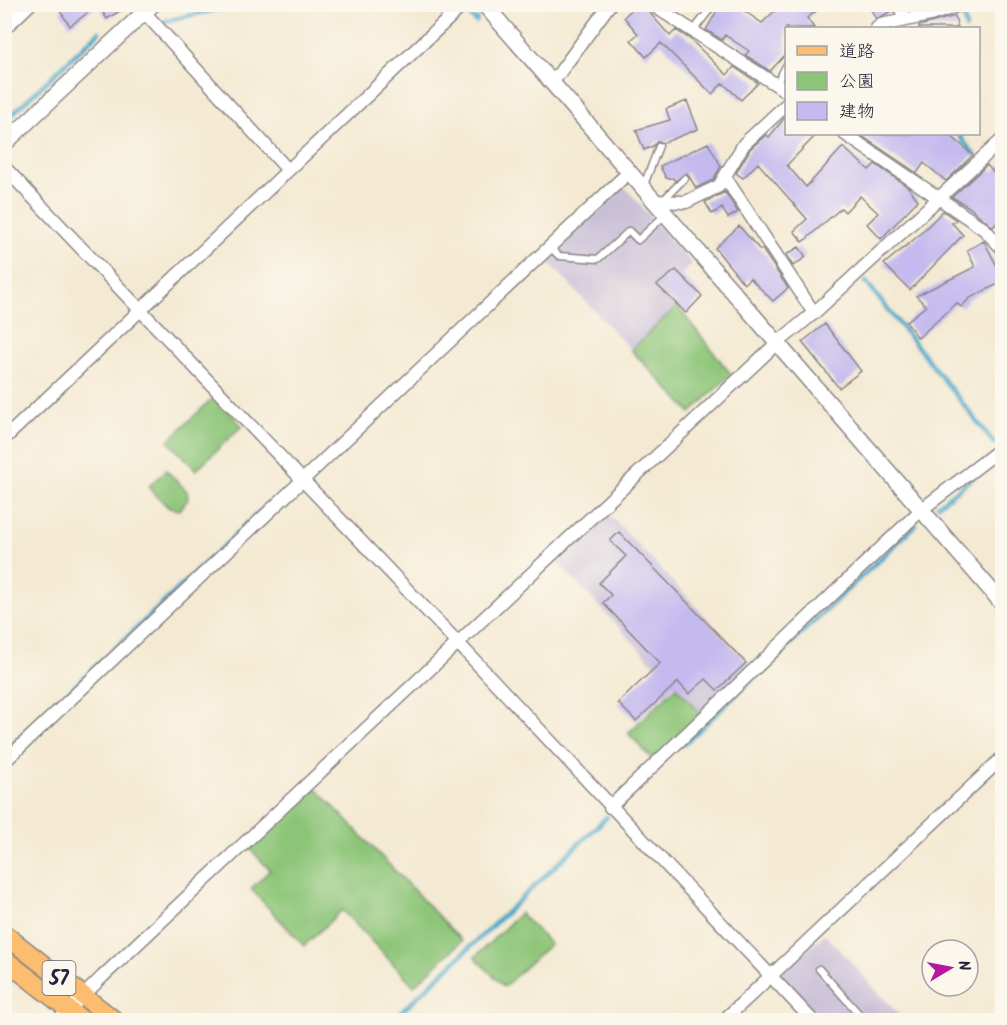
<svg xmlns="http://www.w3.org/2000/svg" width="1007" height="1025" font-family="Kalam,'Klee One',sans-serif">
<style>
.industrial{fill:#c9bfd7}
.green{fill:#8dc578;stroke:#58745a;stroke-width:1.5}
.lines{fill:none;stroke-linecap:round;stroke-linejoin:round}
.stream{stroke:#4ca9cb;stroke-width:4.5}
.building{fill:#c4baef}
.service-casing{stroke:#8b8687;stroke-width:9}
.minor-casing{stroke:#8b8687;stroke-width:15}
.tertiary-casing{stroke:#8b8687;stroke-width:18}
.primary-casing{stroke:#8b8687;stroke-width:21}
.service{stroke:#fff;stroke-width:6}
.minor{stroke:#fff;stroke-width:12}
.tertiary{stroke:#fff;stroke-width:15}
.primary{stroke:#fcbd6f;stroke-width:18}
.labels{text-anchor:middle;stroke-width:4.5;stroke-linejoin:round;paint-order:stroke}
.shield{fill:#fbf7ec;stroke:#636270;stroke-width:1.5}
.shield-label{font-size:20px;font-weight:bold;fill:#22223b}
</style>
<rect width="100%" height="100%" fill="#fbf7ec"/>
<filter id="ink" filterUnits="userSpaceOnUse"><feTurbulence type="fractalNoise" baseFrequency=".0167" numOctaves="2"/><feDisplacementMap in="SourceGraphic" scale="12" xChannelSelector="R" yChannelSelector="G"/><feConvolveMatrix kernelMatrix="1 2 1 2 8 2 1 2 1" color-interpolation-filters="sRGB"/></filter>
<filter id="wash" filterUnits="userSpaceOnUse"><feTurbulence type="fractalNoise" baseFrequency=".008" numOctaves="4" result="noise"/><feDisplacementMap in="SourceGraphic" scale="24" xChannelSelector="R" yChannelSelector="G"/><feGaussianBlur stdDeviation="1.35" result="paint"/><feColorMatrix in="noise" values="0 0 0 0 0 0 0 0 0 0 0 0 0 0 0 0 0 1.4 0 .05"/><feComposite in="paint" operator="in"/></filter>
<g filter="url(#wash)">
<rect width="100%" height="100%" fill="#f4ead3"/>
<path class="industrial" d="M622,184L692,264L663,291L677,306L631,350L544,257Z
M606,511L752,666L701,714L555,560Z
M825,934L901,1017L898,1020H819L780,979L779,974Z"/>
<path class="green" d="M677,306L731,374L691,413L631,350Z
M214,397L242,426L196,470L168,441Z
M166,470L187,491L188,499L180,510L169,508L148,487Z
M676,687L701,714L653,760L628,733Z
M316,788L462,941L414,986L342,910L304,946L251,889L270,870L250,849Z
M520,913L550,944L504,987L475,957Z"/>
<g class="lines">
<path class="stream" d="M963,10L966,28
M468,13L476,22L477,19
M165,21L242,4
M4,122L99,32
M962,134L959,136L974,154
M866,282L994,443
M938,505L979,473
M684,744L916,525
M4,753L265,507
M393,1020L607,817"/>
</g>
<g id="blocks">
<path class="building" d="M69,4H131L107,19L98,5L70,26L60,11Z
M637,4H642L670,36L676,30L690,39L727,75L734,67L758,83L741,100L723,83L712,94L661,43L646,57L631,40L638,34L624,17Z
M721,4H749L743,10L762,23L782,4H810L815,12L807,18L814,28H786V54L770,71L745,55L749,51L725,35L722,40L706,30Z
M868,4H890L892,11L876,19Z
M955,16L958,28H919V26Z
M687,101L698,129L663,143L658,141L653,146L644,150L636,130L670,120L666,109Z
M786,116V134H817L787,165L806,187L843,147L869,170L875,164L908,187L918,200L881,239L867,224L878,213L860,196L845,212L841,208L803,242L794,231L807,219L758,163L743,178L736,173L750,149L766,135L769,137Z
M859,134H949L973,155L946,181L924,163L917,173Z
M708,143L721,166L713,180L696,188L687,173L675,181L673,178H666L660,166Z
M1002,163V217L993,227L969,207L952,197L987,165L993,172Z
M725,192L738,212L728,218L722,208L712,214L705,202Z
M943,211L956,220L952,223L963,235L910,290L884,264L918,236Z
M739,226L760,250L762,249L788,288L773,301L750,278L744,284L715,248Z
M984,241L1002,276V282L970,298L961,307L957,303L918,338L906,322L926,306L916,296L975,267L967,250Z
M799,247L806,257L793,266L786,255Z
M676,270L702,296L686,313L657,285Z
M825,324L861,371L839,388L802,342Z
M619,532L746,663L717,690L706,679L689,694L678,682L636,721L618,703L660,663L603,603L611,595L599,583L626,556L610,541Z"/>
</g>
</g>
<g filter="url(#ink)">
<use href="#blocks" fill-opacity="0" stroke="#8b8687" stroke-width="1.5"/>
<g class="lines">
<g class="service-casing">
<path id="service" d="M693,31L714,4
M776,85L786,66
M644,185L659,146
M662,201L685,178
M550,247L559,256L598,259L629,231L638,240L665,215
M819,969L860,1015L855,1020"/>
</g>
<g class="minor-casing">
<path id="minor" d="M8,4L17,16
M651,4L786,91
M898,4L906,19
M145,13L288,170
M877,28L881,25L930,15L962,4
M4,29L30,4
M552,83L610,4
M845,134L984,229L1002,248
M4,167L457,642L812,1020
M725,177L814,313
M653,201L686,202L719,186L744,144L786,105
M4,439L464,4
M4,762L629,172
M610,807L921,510L1002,448
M59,1020L102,977L776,344L814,313L1002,140
M724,1020L1002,758"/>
</g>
<g class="tertiary-casing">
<path id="tertiary" d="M484,4L1002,603
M4,144L153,4"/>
</g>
<g class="primary-casing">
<path id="primary" d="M4,934L114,1020
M4,959L82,1020"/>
</g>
<use href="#service" class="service"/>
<use href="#minor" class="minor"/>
<use href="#tertiary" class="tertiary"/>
<use href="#primary" class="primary"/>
</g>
</g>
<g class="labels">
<rect class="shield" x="42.5" y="961" width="33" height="34" rx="4.5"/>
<g class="shield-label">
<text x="59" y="985">57</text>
</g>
</g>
<rect width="1007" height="1025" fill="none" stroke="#fbf7ec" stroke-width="24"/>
<rect x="785" y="27" width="195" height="108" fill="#fbf7ec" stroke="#a4a2a5" stroke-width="1.5"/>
<rect x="797" y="46" width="30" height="9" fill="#fcbd6f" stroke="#a4a2a5" stroke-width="1.5"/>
<text x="839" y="57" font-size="18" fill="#22223b">道路</text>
<rect x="797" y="72" width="30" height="18" fill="#8dc578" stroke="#a4a2a5" stroke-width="1.5"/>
<text x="839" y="87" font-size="18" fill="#22223b">公園</text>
<rect x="797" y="102" width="30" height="18" fill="#c4baef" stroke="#a4a2a5" stroke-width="1.5"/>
<text x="839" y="117" font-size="18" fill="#22223b">建物</text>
<g transform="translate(950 968) rotate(80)"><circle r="28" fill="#fbf7ec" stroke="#a4a2a5" stroke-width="1.5"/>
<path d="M0-4.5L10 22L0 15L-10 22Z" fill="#b5179e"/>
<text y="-9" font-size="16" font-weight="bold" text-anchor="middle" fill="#22223b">N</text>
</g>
</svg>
